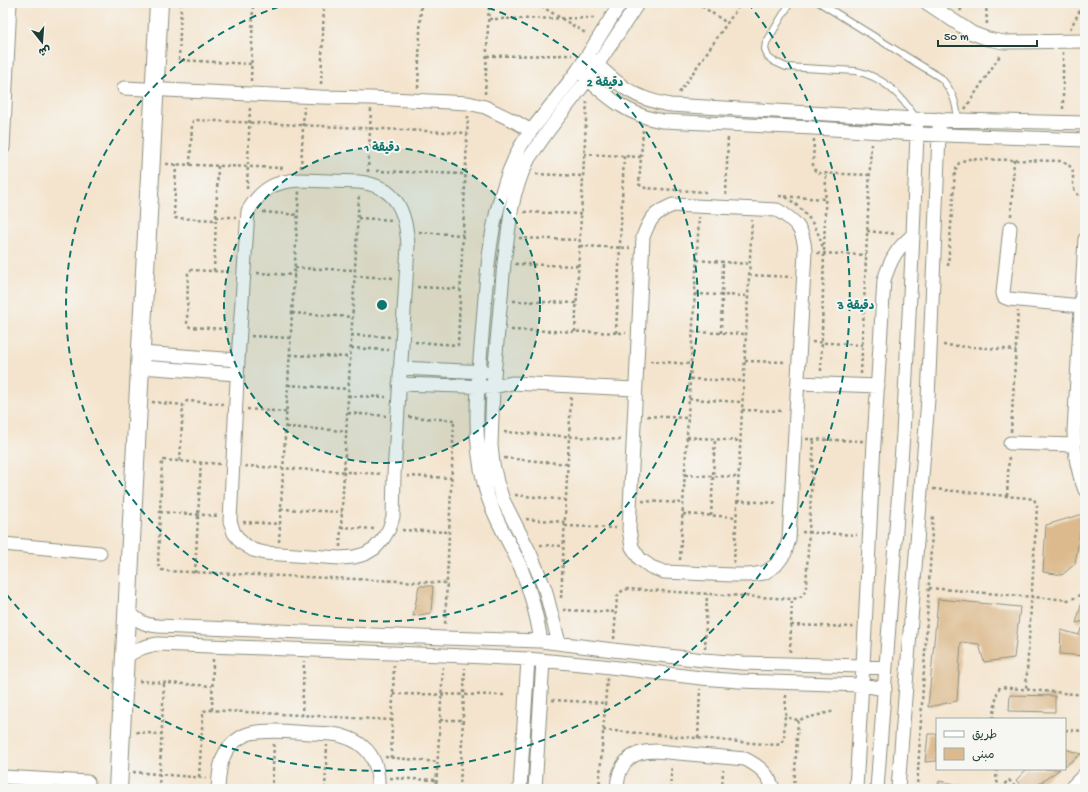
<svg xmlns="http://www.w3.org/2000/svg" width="1088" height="792" font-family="'Gochi Hand','Playpen Sans Arabic',sans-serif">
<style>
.building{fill:#dcba8d}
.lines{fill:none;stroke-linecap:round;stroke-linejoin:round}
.lane-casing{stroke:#8a9080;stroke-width:8}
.street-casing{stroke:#8a9080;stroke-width:15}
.secondary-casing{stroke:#8a9080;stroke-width:20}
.path{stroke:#8a9080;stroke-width:2.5;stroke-dasharray:3 3;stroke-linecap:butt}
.lane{stroke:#fff;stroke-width:6}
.street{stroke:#fff;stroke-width:13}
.secondary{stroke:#fff;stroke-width:18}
.ring{fill:none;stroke:#0f766e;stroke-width:2;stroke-dasharray:7 5}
.centre{fill:#0f766e;stroke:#f6f6f2;stroke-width:2}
.ring-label{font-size:12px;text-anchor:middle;font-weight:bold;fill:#0f766e;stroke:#f6f6f2;stroke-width:4;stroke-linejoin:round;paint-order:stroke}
</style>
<rect width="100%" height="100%" fill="#f6f6f2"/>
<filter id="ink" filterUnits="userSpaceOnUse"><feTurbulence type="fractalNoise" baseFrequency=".025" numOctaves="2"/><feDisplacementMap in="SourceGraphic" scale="8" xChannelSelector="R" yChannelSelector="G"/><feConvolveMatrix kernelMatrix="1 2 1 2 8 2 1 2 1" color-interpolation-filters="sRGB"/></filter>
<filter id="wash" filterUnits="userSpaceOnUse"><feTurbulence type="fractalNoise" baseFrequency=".012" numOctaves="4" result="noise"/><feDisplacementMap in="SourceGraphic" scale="16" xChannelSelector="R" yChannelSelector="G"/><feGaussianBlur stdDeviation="0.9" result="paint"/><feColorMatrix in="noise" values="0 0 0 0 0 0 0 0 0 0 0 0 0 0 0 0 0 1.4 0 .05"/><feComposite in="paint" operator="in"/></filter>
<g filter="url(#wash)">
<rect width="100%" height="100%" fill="#f4e4cd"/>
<g id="blocks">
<path class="building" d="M1083,514L1075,564L1062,575L1043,572L1046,525Z
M419,586H433L431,613L413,616Z
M1085,591V621L1076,623Z
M938,599L1020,607L1014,658L984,662L979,644L961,642L957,701L928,707Z
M1085,628V656L1060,654L1061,630L1079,635L1081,629Z
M1010,695L1055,696V712L1009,711Z
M928,734H937V761L925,762Z
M1065,749L1081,754L1065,766Z
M1027,769H1060L1032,789H1023L1016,780Z
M939,781L972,788V789H938Z"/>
</g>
</g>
<g filter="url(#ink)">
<use href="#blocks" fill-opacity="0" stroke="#8a9080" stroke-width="1"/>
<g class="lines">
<g class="lane-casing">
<path id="lane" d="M790,3L766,43L765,49L768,57L773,61L786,67L856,71C884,77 902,95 916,119
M820,3L941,78C953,92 956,102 958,119"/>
</g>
<g class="street-casing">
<path id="street" d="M927,3L972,33L988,39L1004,42L1085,41
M592,60C618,84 633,99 670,105L916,119L1085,123
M582,74C607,97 627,115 662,121L814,128L917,134L1085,140
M124,88L250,94L321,97L371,98L468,103L485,107L516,122L531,131
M3,148L10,3
M300,180L359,182C397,186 406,212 408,246L394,475L393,517L389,529L383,539L375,548L365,554L354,557L340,558L265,553L253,550L242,543L234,533L230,521L238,360L248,211C261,189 275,181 300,180Z
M673,205L777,210C796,221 804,229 805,252L789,539L785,553L776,565L764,573L749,575H733L664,572L651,567L640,559L632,547L629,529L643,237C650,218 654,213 673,205Z
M1010,228L1003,293L1004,297L1009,299L1081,306
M1085,239L1074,431C1074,452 1077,471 1085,490
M141,353L238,360
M141,367L237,374
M400,368L486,372
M798,383L878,386
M399,384L493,387L512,383L635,389
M1010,443L1074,445
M3,544L100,553
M128,611C138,621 144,625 158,626L444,638L541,641L613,650L704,660L742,663L863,666L886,668
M541,641C537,616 531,592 521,568C509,540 491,514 484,483C472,436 478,384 482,335C487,273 489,211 517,153C522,142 530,132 538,122C551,105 565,88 578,70C593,48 606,25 621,3
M559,643L545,589L530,553L503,500L497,482L493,464L491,445L493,387L504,263L511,212L515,193L522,173L529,158L548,131L588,79L638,3
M125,658C136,649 145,646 158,644L443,655L528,659L602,666L701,678L739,681L862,685L885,689
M3,777L88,782
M218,789C219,774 220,757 230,746C236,740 243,735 251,733C271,729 292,732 312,733C322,734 333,733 342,736C349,738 356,741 361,745C376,756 379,772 378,789
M520,789L528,659
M535,789L543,660
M617,789C618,763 630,751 656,751L745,759C759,766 769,774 773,789
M856,789L865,628L874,442L884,280C891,259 896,249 913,235
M877,789L903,434L913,235L917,134L916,119
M898,789L928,399L939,135V119
M1070,789L1085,774"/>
</g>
<g class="secondary-casing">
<path id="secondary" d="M118,789L159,3"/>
</g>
<path class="path" d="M181,3L179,60L251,64
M476,3L489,4
M536,3L587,34
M697,3L727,23
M986,3L987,26
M960,11L965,3
M489,19L597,18
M1070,29L1084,3
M1063,52V111
M487,56L572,55
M251,81L253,3
M321,84L324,3
M418,88L421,3
M679,93L741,3
M485,94L489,3
M965,109L1001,54
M643,130L639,184L642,187L646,188L706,192
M814,139L813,165C814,170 815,171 819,173L870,175
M584,154L641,157
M166,164L285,168
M176,164L174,216L175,218L216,220
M190,165L192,125L193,121L195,120L467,133
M301,168L304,107
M376,171L465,174
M368,172L371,109
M536,174L583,176
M247,189L250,106
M726,195L728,136
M779,196L825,199
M786,197C805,210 817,225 823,248
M263,212L298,215
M524,212L581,214
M1011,216L1014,160
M216,217H236
M358,218L393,220
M867,231L897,234
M419,232L463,235
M519,238L580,240
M580,246L630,248
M817,253L866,255
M697,260L750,264
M515,264L579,266
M948,266L955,171L959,163L967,159L1062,161C1080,169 1069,179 1075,191C1076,193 1078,194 1079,196L1085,197
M295,268L355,270
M214,271L218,166
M257,273L295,275
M749,275L792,277
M354,276L393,278
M417,287L460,289
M695,294L748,296
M513,301L577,303
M292,313L352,317
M227,329L190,327L187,325L188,273L189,271L191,270L232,272
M511,330L626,333
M575,332L587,101
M693,332L746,334
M616,333L624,156
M721,333L723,262
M351,335L390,337
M251,336L291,338
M415,342L458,345L468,116
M812,342L863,345
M943,345L1016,350
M351,348L389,350
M290,355L350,357
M650,361L691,364
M745,361L787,362
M821,371L826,173
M861,374L871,144
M690,379L744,381
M288,385L348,389
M348,396L386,397
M689,399L742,402
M152,402L183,405
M247,409L287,412
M742,410L784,411
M348,413L386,416
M647,416L688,418
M409,417L454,420L445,626
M286,427L346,431
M504,432L621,440
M1011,432L1018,311
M687,437L740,441
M806,439L863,441
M504,458L568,464
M180,461L183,405L187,401L223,404
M220,464L163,460L162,461L158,565L162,570L165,571L447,583
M245,466L382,474
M685,475L738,477
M407,476L452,478
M933,489L1027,498L1034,499L1037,506L1026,689
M515,495L566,500
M1007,496L1009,455
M642,501L683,503
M737,501L779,503
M281,509L342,512
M160,512L219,516
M683,514L736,517
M711,516L715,439
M526,519L565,522
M243,522L280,524
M565,526L616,528
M341,527L375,529
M402,530L449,532
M802,532L857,535
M279,542L299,191
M540,545L564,546
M340,547L359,194
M680,560L699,217
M734,563L752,220
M195,573L201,462
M929,588L1068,600C1078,597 1083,595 1085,584
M561,598L571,397
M563,610L616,612
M791,625L853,627
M614,639L617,597C620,592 622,590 628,589L792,599C801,598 804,595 806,587L814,439
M705,649L707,594
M790,652L792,599
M139,681L212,686
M393,694L504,695
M786,695L785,713L789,718L798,720L835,711
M552,700L605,703
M212,710L213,659
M302,716L304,661
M993,719L997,693L1000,687L1085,695
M440,720H463
M603,730L776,745L780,744L784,739L785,713
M1065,730L1085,731
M136,732L161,734
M698,738L700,689
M385,757L438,762
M391,758L394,664
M997,769L996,779L1000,788
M133,772L206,778
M199,777L203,713L204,711L208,710L392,720
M390,778L437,780
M437,786L475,789
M548,787L571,789
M1000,788L1009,780L1017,789
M159,789L164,683
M272,789L274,744
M325,789L327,745
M436,789L443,667
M460,789L465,668
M599,789L607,678
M670,789L672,765
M722,789L723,770
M794,789L798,720
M917,789L933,515"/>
<use href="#lane" class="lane"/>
<use href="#street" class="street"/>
<use href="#secondary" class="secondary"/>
</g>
</g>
<circle cx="382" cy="305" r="158" fill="#0f766e" fill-opacity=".12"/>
<g class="ring">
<circle cx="382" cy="305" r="158"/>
<path d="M477 4A316 316 0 1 1 287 4"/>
<path d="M748 3A474 474 0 1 1 3 590"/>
</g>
<circle cx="382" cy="305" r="6" class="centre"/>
<g class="ring-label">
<text x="605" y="86">2 دقيقة</text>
<text x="382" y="151">1 دقيقة</text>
<text x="856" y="309">3 دقيقة</text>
</g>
<rect width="1088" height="792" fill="none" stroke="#f6f6f2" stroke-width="16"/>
<rect x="936" y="718" width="130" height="52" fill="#f6f6f2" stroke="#a0aca6"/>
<rect x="944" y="731" width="20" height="6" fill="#ffffff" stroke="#a0aca6"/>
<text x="972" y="738" font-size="12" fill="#1f3d34">طريق</text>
<rect x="944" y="748" width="20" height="12" fill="#dcba8d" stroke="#a0aca6"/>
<text x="972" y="758" font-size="12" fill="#1f3d34">مبنى</text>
<g transform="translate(42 42) rotate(163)" stroke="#f6f6f2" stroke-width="3" paint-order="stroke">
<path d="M0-3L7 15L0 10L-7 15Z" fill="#1f3d34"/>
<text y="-6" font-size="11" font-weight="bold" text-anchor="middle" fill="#1f3d34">ش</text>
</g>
<path d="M938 40v6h99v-6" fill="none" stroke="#1f3d34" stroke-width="2"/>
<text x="944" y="40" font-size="12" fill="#1f3d34" stroke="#f6f6f2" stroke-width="3" paint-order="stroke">50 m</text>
</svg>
